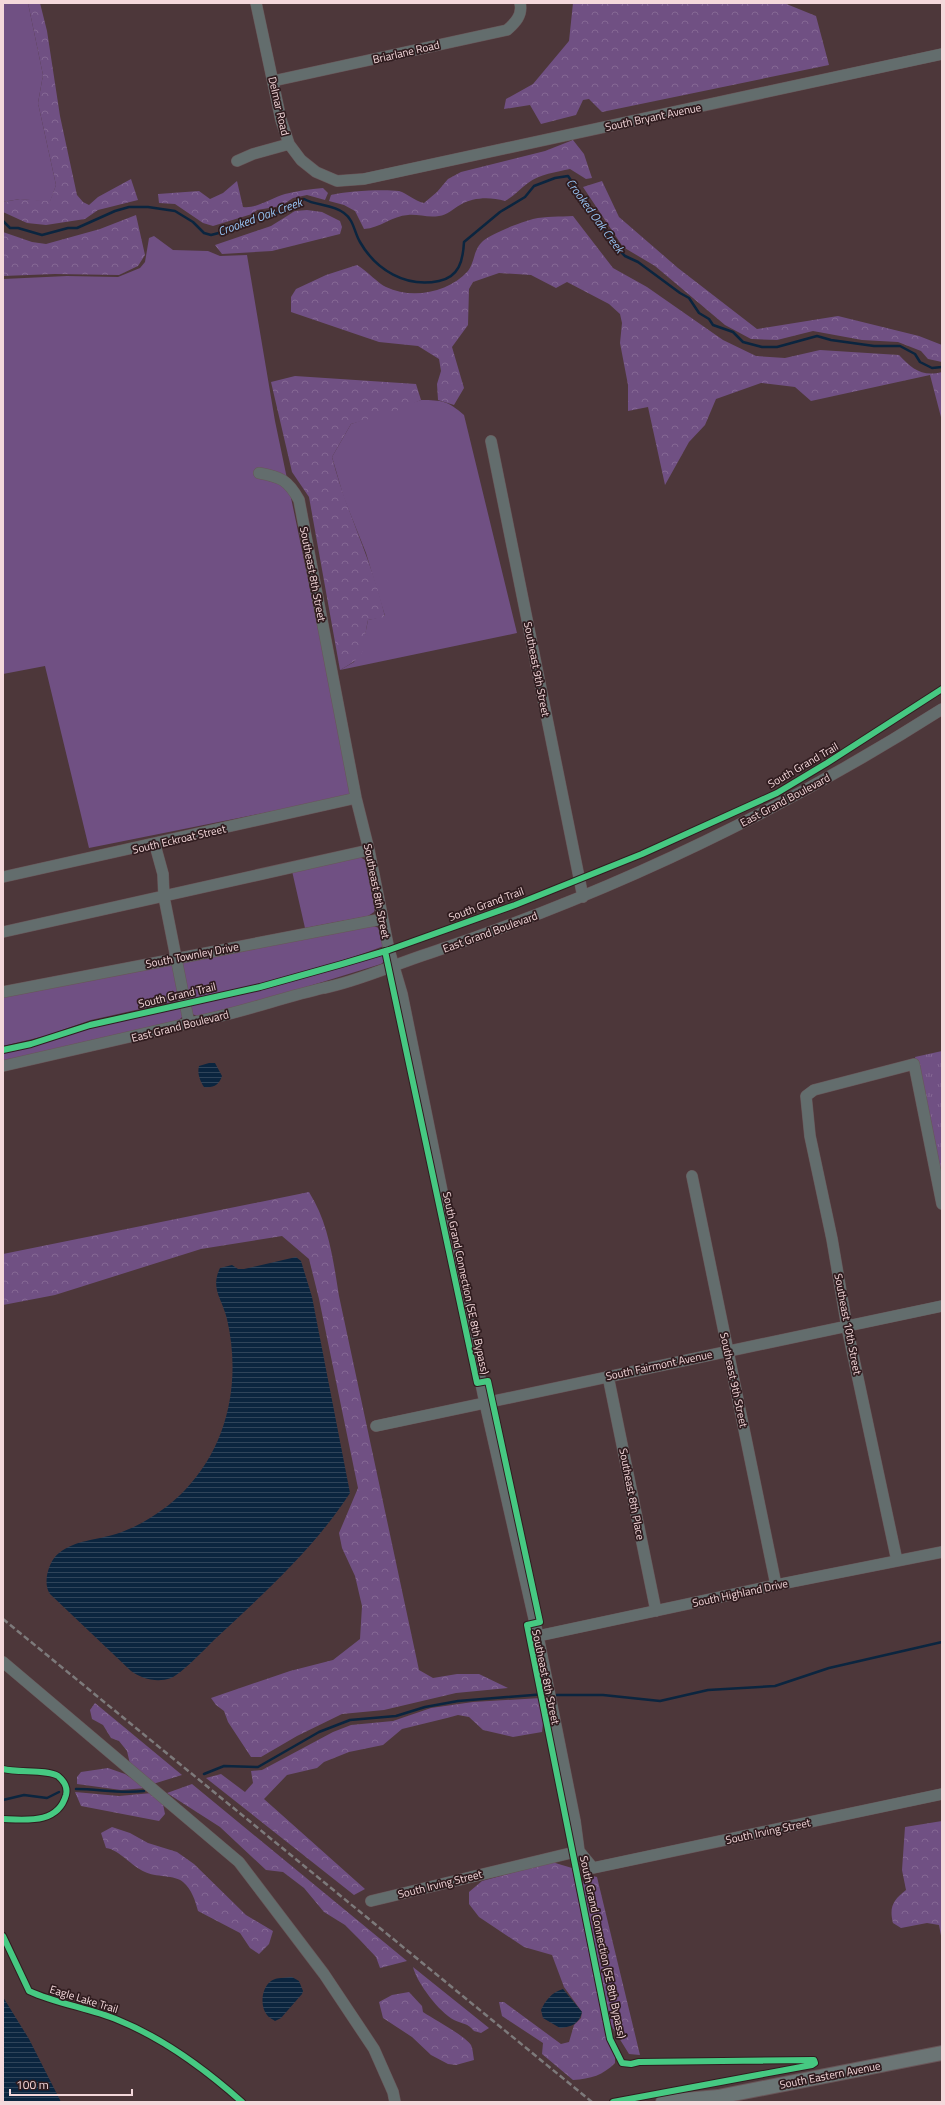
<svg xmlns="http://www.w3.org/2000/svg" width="945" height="2105" font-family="'Titillium Web',sans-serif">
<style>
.green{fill:#705083}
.forest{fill:url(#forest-crowns)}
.park{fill:url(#park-tufts)}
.water{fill:url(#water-rules)}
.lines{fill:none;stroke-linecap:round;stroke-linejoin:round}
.stream{stroke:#0b253f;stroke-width:2.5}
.minor-casing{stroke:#695659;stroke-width:12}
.major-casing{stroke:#695659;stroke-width:16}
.minor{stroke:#636d6d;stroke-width:11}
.major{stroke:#6b7575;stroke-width:14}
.rail{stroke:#7d7a7b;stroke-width:2.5;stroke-dasharray:6 3;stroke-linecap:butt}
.cycleway-casing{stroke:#301c1f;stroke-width:8}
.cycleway{stroke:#46c982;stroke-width:6}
.labels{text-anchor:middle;stroke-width:3.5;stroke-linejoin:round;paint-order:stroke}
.street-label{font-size:11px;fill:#f4d8db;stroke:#301c1f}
.water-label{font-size:12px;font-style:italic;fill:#98c5f5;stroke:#301c1f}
</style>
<defs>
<pattern id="forest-crowns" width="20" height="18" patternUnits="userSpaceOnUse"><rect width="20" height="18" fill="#705083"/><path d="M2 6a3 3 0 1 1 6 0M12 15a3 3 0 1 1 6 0" fill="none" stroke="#856894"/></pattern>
<pattern id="park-tufts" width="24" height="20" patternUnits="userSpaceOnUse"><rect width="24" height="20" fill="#705083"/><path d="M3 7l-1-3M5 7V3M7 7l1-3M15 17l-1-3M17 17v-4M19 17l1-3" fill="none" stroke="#856894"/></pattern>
<pattern id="water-rules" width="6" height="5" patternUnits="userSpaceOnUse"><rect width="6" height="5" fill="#0b253f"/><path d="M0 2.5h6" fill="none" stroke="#2f445a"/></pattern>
</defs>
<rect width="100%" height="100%" fill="#4d373a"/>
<path class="green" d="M3,3H28L43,75L38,103L56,185L50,202L20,199L3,202Z
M154,236L173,250L208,251L220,256L247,255L275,421L353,795L89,848L45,666L3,674V279L67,276L118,277L140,268L145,262L149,238Z
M421,400C442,400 448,401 464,415L517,633L340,670L354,662L365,635L368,620L385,616L366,553L344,498L332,457L351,424Z
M360,857L365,860L376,905L374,912L368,916L305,928L292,871Z
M374,926L381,929L384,946C321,969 254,988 187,999L182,967L183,962Z
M385,951L387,959L381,964C320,983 259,1002 197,1016L192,1014L188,1004C255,992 321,973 385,951Z
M171,964L174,967L181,1000L91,1020L45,1036L3,1046V995Z
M182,1006L183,1016L179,1020L3,1061V1052L29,1047L90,1027Z"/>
<path class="forest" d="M28,3H40L47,31L60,116L77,195L83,202L89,205L98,197L131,179L138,200L98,210L85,219L46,225L27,223L3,212V202L20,199L50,201L56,185L38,103L43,75Z
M573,3H784L816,16L829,65L602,112L589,99L583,100L576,115L541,124L530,105L504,109L506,99L533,84L569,41Z
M573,140L584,154L592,178L586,179L570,169C557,172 539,174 528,183C520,189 514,196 505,201C490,197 474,197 460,205C453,209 447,215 439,216C428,218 418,214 408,215C392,216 380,228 364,229L355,211L344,205L329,201L331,195C346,191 384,189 399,191C407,193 414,201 424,203L437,192L448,179L461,172L545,151Z
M237,181L243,207C256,209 271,198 285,194C297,191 310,189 323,188L328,193L325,200L307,195L293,198L281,206L257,210L252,214L213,226L203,223L175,204L159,203L158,194L199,191L210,199L223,193Z
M602,181L619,217L678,268L757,329L838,316L919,336L942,345V362L928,359L921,351L898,342L862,340L813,331L777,340L751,339L725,325L655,266L623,247L583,187Z
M307,210L322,212L340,221L342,227L340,234L272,251L222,254L215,245L271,226L295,211Z
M136,215L145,255L138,266L119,275L55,274L3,276V232L32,242L46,244L100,229Z
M573,216L613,268L647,287L723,340L756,356L785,358L820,350L899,355C912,369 922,377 942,372V421L930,375L811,401L795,387L761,383L716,399L705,425L689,442L665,485L648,407L628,411V385L620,343L622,323L620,314L609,304L567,282L556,288L531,275L499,273L473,282L469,289L468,325L452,347L464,388L454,405L438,400L437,384L441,371L439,359L418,346L379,342L291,312V297L296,289L326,275L357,265C367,271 379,284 386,287C413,300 449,292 468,271C475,262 473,250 483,241C493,233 521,222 533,219C546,216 560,217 573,216Z
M295,376L416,384L421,400L394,412L351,424L332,457C346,512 373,562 385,617L368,620C361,651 371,653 340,670L309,497L292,472L271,382Z
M309,1192C329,1224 333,1259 339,1296L419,1670L433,1678L457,1674H479L508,1688L456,1693L384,1710L342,1714L297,1736L261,1757H251L228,1722L224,1711L216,1705L211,1698L290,1671L333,1660L360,1639L362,1606L355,1576L342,1548L339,1533L358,1488L319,1299L309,1259L282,1236L201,1249L55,1295L3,1305V1254Z
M541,1698L544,1714L542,1732L513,1737L483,1730L469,1717L458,1715L447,1718L402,1729L383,1745L349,1752L324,1762L317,1768L287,1775L264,1799L365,1889L354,1895L206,1778L221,1774L245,1792L253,1783L251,1771L262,1770L333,1732L351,1725L393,1721L431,1708L473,1702Z
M95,1703L182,1775L153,1784L130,1764L127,1751L119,1741L111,1738L103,1725L92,1719L90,1710Z
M108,1768L125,1774L146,1788L121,1790L77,1784V1777L81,1772Z
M192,1784L407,1961L380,1968L376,1957L359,1939L345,1925L324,1912L304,1888L283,1872L266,1870L220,1827L167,1793Z
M75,1792L119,1796L152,1793L163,1804L165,1814L159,1821L81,1806Z
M942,1821V1941L939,1925L927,1923L901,1928L893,1923C889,1907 893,1900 906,1890L902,1870L905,1827Z
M112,1827L130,1833L148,1843L177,1852L194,1864L246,1915L273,1931L269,1944L259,1954L250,1948L240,1933L198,1911C195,1900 192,1890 183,1882C176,1875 154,1877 145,1872C131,1866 120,1850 106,1848L101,1833Z
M552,1862L572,1868L600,2007L615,2056V2063C603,2075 591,2079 573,2080L542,2054L543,2043L502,2016L499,2002H504L561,2044L569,2042L574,2025L581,2018L582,2012L564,1987L552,1955L524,1947L479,1917L469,1904V1892L482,1881Z
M588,1875L597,1877L640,2055L629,2054L611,2025L582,1883Z
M413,1967L489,2028L481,2033L474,2031C468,2023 462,2024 454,2020C439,2012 417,1983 413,1967Z
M409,1992L422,2006L423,2012C435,2020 464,2035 471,2045C473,2049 473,2055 474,2060L456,2065L448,2064L431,2055L412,2037L383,2018L379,2002L392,1995Z"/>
<path class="park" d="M942,1051V1193L915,1057Z"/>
<path class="water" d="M209,1063H215L222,1076C219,1085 214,1088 204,1087C200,1081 197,1073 199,1066Z
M296,1257L301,1261L312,1297L350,1493C313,1550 263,1594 214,1640C206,1648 180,1675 171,1678C157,1683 142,1679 131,1671L50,1594C42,1583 49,1560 59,1553C75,1540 97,1540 116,1534C141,1526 167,1509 185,1490C229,1444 241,1380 227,1319C222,1298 210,1289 220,1268L232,1265L238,1269H244Z
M292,1977L299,1981L303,1991L302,1994L281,2018L275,2021C273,2019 269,2018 267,2015C260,2007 261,1988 271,1981C277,1977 285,1978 292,1977Z
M563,1989L582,2012C579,2024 571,2027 560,2028L543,2018L541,2010C545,2001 552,1992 563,1989Z
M3,1997L29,2039L61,2102H3Z"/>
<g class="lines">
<path class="stream" d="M3,221L10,228H18L42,235L68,228H77L115,211L129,207H148L175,211L193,222L204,233L211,235L234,229L265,213H277L284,211L290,205L304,199C316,206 332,204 344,213C354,220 354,232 360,242C376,270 406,288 439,281C459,277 463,261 464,242L500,212L525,197L534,186L555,178L568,176L618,249L625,256L638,262L680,293L689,298L699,313L709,319L713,325L733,332L743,342L762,347H777L817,336L831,340L874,346H900L915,354L920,362L932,368L942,367
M553,1695H603L660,1701L708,1690L775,1686L829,1668L942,1642
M204,1774L224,1766L258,1767L319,1732L350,1720L396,1716L425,1707L458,1701L546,1694
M76,1789C99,1789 120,1794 144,1791
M3,1800L24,1795L47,1798L59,1792"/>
<g class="minor-casing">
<path id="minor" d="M256,3L281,120L289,144L301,160L316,172L337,181L364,179L942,54
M273,81L507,30C515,23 523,15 520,3
M237,161L253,154L289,144
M491,441L583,897
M259,473C281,477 288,480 299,500L356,798L369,850L389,950L402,994L485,1403L538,1636L575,1821L579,1851L593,1868L942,1794
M155,845L163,874L164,897L189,1023
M3,877L356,798
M3,932L369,850
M3,992L382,919
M3,1066C74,1050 145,1034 216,1017C252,1009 288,996 324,988C360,981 395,964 430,953C610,893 782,811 942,709
M692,1176L776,1585
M608,1376L656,1611
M376,1426L942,1306
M897,1561L847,1327L832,1239L810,1136L806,1096L814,1090L914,1064L942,1204
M538,1636L776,1585L942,1552
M3,1662L239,1862L324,1974L374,2049L393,2092L395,2102
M371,1901L579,1851"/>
</g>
<g class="major-casing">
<path id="major" d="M663,2102L718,2097L942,2053"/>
</g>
<use href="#minor" class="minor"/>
<use href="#major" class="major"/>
<path class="rail" d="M3,1619L592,2102"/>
<g class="cycleway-casing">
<path id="cycleway" d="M385,951L477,1383L488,1381L540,1622L527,1625L610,2039L622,2063L631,2064L639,2062L814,2060L815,2063L812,2065L613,2102
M3,1050L31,1044L90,1025L260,987L342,964L389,950L515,905L642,854L777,793L827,763L942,689
M3,1769C18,1773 47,1769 58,1776C64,1781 68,1787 66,1795C58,1824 27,1820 3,1819
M3,1936L29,1991C57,2004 89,2008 118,2020C165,2039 205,2069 242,2102"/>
</g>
<use href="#cycleway" class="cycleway"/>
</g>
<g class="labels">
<g class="street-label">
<text transform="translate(406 52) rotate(-13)" y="4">Briarlane Road</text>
<text transform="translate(279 106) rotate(77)" y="4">Delmar Road</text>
<text transform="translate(653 117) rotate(-12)" y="4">South Bryant Avenue</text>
<text transform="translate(313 574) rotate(79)" y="4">Southeast 8th Street</text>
<text transform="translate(537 669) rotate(79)" y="4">Southeast 9th Street</text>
<text transform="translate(803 765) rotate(-30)" y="4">South Grand Trail</text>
<text transform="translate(785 800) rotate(-28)" y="4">East Grand Boulevard</text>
<text transform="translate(179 839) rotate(-13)" y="4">South Eckroat Street</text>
<text transform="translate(377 891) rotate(79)" y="4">Southeast 8th Street</text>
<text transform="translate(486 904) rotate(-20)" y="4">South Grand Trail</text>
<text transform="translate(490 932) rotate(-20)" y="4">East Grand Boulevard</text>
<text transform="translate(192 955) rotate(-11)" y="4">South Townley Drive</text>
<text transform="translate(177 995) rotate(-13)" y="4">South Grand Trail</text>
<text transform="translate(180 1026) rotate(-14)" y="4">East Grand Boulevard</text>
<text transform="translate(466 1283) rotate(78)" y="4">South Grand Connection (SE 8th Bypass)</text>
<text transform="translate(848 1324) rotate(79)" y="4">Southeast 10th Street</text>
<text transform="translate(659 1365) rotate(-12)" y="4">South Fairmont Avenue</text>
<text transform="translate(734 1380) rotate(78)" y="4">Southeast 9th Street</text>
<text transform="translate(632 1494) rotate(79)" y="4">Southeast 8th Place</text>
<text transform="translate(740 1593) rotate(-12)" y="4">South Highland Drive</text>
<text transform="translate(546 1677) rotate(78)" y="4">Southeast 8th Street</text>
<text transform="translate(768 1831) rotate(-12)" y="4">South Irving Street</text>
<text transform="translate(440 1884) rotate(-14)" y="4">South Irving Street</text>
<text transform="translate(603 1947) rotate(78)" y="4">South Grand Connection (SE 8th Bypass)</text>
<text transform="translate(84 1999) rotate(17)" y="4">Eagle Lake Trail</text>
<text transform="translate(830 2075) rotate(-11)" y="4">South Eastern Avenue</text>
</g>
<g class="water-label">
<text transform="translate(595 216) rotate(54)" y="4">Crooked Oak Creek</text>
<text transform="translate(260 217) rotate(-20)" y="4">Crooked Oak Creek</text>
</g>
</g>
<rect width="945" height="2105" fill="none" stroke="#f4d8db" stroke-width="8"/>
<path d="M10 2089v6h122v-6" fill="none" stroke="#f4d8db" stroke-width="2"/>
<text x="16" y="2089" font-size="12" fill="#f4d8db" stroke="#301c1f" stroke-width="3" paint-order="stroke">100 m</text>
</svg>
